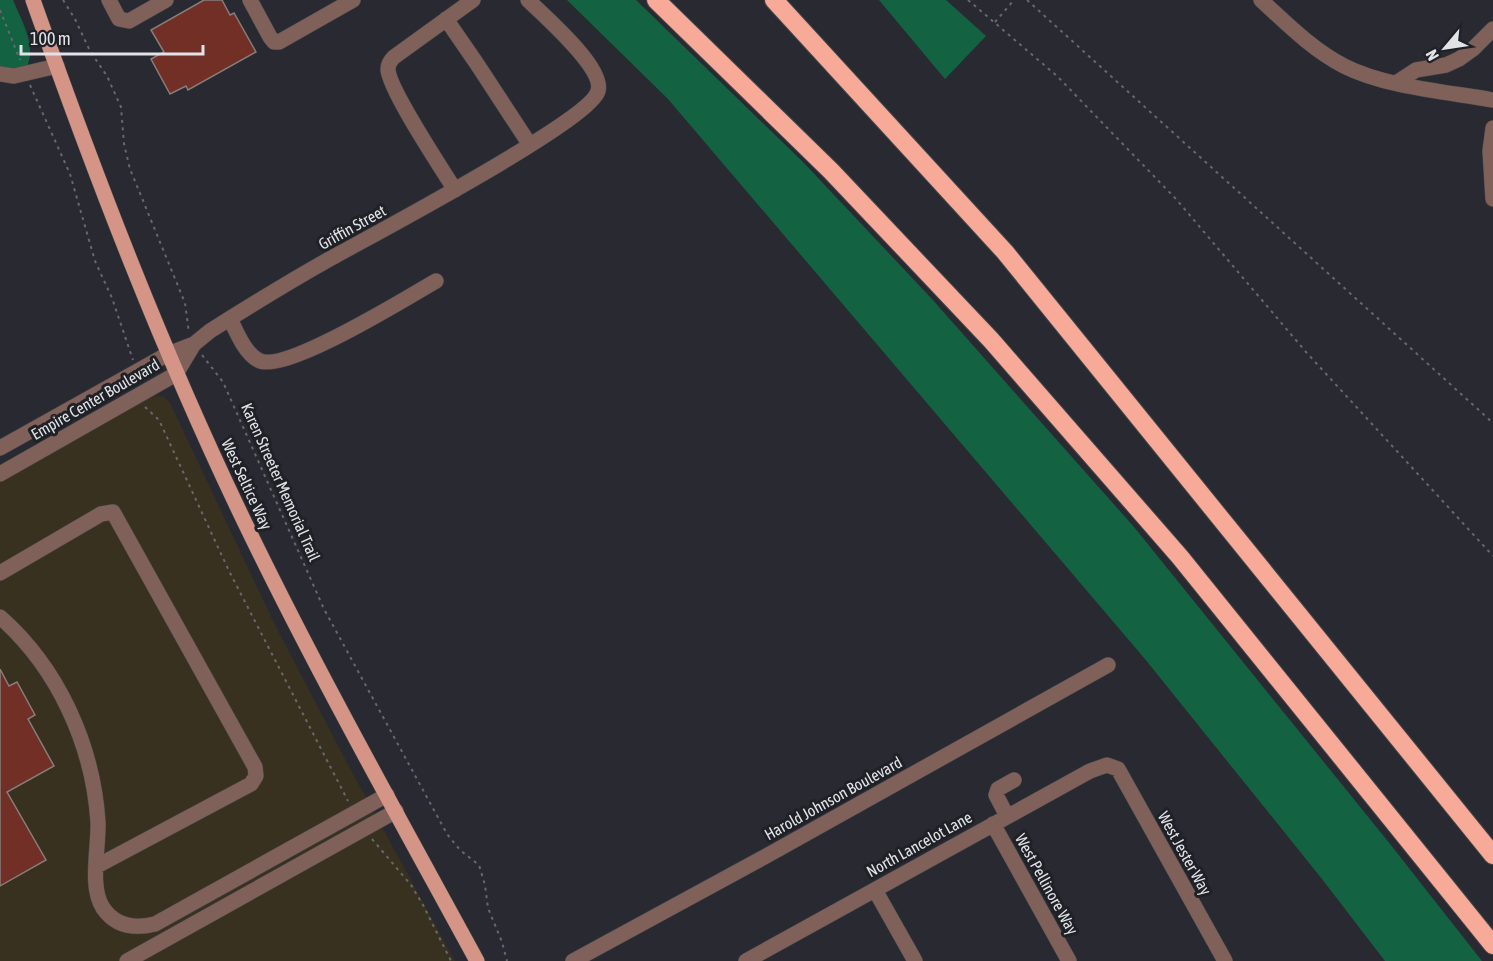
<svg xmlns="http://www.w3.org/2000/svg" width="1493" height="961" font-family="'Asap Condensed',sans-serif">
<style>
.industrial{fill:#393120}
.green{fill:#136343}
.building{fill:#712f26;stroke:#877d7b;stroke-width:1.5}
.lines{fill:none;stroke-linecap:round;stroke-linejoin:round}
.minor-casing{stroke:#46484e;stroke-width:16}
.major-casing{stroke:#46484e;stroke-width:16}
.highway-casing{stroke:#46484e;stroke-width:20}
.path{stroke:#67686e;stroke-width:2;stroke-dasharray:3 4.5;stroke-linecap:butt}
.minor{stroke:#806159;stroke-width:15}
.major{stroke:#d59586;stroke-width:15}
.highway{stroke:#f7aa97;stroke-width:18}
.labels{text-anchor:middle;stroke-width:6;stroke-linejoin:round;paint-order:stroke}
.street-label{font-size:16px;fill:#e1e3e7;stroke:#1f2127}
</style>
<rect width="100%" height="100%" fill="#292a31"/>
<path class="industrial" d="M155,396L164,397L170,403L274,623L346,761L455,961H0V481L145,400Z"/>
<path class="green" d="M0,0H13C21,20 38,47 26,68L19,70L0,68Z
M567,0H636L803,162L931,298L1134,527L1390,844L1482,961H1385L1322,879L1145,659L668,99Z
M879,0H946L986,36L945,79Z"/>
<path class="building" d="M204,0H222L230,15L234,13L256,52L188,90L186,86L170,94L151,59L164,52L151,30Z
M0,669L9,686L17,682L35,715L28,719L54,766L7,792L46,860L0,886Z"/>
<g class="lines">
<g class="minor-casing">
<path id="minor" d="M109,0L119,19L129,21L166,0
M250,0L270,37L274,42H279L353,0
M1261,0C1287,24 1313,50 1344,66C1385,87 1448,92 1493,100
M446,19L477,64L530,145
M0,74L14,76L57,66
M1396,83L1416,70L1446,65L1459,59L1473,49L1493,29
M1493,128L1490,151L1493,199
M455,190C442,169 388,88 388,69C388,64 391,60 394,57L473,0
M230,319C237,332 244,352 258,360C283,375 408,297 436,281
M0,448L168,354L194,344L210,331C248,307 287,283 326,261C365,239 590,121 598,91C605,68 544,16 528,0
M0,474L176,374L194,344
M0,573L101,514L113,512L255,767L256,776L251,784L97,866
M0,617C58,668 93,745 98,822C99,847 89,887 103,908C116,927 135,929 155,924L387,795
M1007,816L996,795L998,789L1014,780
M993,824L1069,961
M875,890L915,961
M127,961L396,811
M573,961L768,855L1108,665
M746,961L1090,771L1107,765L1118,769L1225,961"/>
</g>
<g class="major-casing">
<path id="major" d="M33,0C96,178 163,353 245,523C317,672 398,816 477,961"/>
</g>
<g class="highway-casing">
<path id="highway" d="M656,0L831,171L991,340L1180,557L1493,945
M774,0L1005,252L1493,855"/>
</g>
<path class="path" d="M63,0L75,19L90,51L107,76L121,107L124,144L130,169L185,303L189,333
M968,0L1057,76L1176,199L1306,352L1493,556
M1027,0L1493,423
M0,10L20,60
M995,22L1014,0
M30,85L70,174L95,261L112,298L133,360
M202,355L223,382L324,609L447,834L460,850L479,865L485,885L488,908L502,942L507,961
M145,407L159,420L229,571L348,801
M372,839L411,885L423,905L451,961"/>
<use href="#minor" class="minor"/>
<use href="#major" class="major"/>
<use href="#highway" class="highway"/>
</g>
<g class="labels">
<g class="street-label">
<text transform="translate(352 227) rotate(-29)" y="6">Griffin Street</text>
<text transform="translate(95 399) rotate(-30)" y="6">Empire Center Boulevard</text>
<text transform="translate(281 482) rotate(66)" y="6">Karen Streeter Memorial Trail</text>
<text transform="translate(247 484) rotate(65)" y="6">West Seltice Way</text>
<text transform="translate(833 798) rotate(-29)" y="6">Harold Johnson Boulevard</text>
<text transform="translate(919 844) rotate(-29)" y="6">North Lancelot Lane</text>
<text transform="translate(1185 853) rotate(61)" y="6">West Jester Way</text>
<text transform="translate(1047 884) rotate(61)" y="6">West Pellinore Way</text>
</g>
</g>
<g transform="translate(1445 48) rotate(241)" stroke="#1f2127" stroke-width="4.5" paint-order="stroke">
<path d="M0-4.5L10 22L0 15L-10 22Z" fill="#e1e3e7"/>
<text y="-9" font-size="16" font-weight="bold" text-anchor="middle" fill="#e1e3e7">N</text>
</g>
<path d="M21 45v9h182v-9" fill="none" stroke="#e1e3e7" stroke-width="3"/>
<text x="30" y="45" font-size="18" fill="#e1e3e7" stroke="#1f2127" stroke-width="4.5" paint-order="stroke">100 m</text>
</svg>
